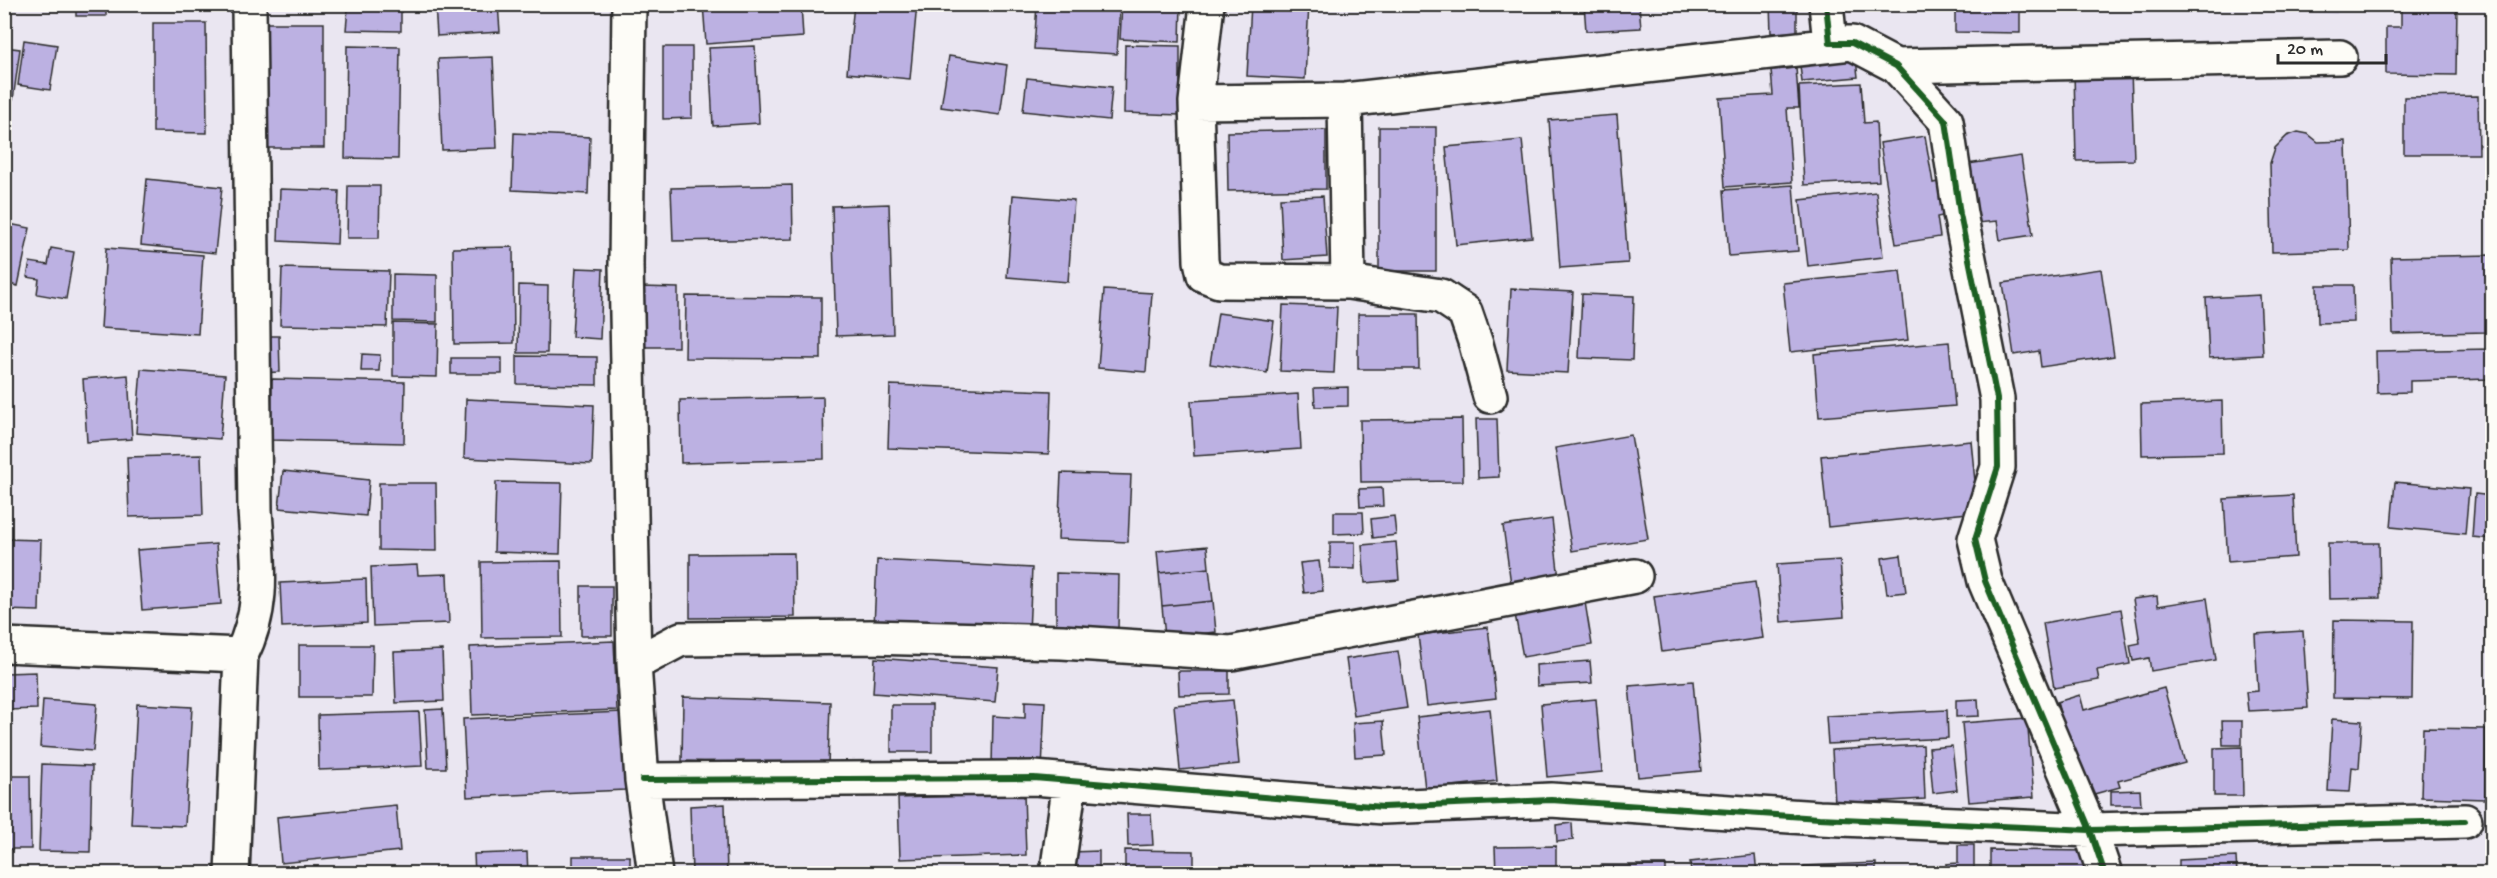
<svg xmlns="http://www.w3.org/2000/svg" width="2497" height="878" font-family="'Gochi Hand',sans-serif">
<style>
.built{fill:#dcd6ec}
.building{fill:#bcb1e2;stroke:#2b2b2b;stroke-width:1.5}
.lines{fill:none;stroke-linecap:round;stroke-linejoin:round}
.street-casing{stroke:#2b2b2b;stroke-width:38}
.street{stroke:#fdfcf7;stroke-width:33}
.cycleway-casing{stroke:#fdfcf7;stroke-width:10}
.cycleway{stroke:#1b5e20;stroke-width:6}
</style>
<rect width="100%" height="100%" fill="#eae6f1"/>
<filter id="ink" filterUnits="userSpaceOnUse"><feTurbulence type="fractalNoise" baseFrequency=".0167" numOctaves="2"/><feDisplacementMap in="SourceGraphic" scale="12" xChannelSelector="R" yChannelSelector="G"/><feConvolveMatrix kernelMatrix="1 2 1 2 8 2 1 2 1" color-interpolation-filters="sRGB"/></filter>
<g filter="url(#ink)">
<path class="built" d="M2223,5V4L2337,5V14Z"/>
<path class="building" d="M76,4H106V16H76Z
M435,4H498L500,32L437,36Z
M703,4H801L803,37L706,44Z
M854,4H917L910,79L847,73Z
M1037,4H1120L1117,54L1034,49Z
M1122,4H1181L1180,42L1120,39Z
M1251,4H1309L1305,79L1247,76Z
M1584,4H1639L1641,28L1586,31Z
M1770,4H1797V32L1771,33Z
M1955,4H2020V33L1955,32Z
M2401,4H2457L2456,75L2386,74V27H2401Z
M348,8L401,11V31L346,30Z
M153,23H206L207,133L153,132Z
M266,23H324V148H267Z
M24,40L57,45L50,90L18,85Z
M1125,45L1180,46V115L1124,113Z
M347,46L400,47L398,159L345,158Z
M755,46L759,123L713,126L709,48Z
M4,47L20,49L13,100L4,99Z
M663,47H692V118L663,119Z
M949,56L1007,65L1000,115L941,107Z
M493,57L497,148L442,150L438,59Z
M1799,58L1834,61L1856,59L1858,77L1802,82Z
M1796,68L1799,108H1787L1792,182L1725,187L1719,98L1773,95L1771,70Z
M2131,70L2134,160L2076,161L2074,71Z
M1027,78L1112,87L1109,120L1023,111Z
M1861,83L1864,123L1876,122L1879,181L1804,185L1799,86Z
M2478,96L2479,154H2404V97Z
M4,114L10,115L4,143Z
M1617,115L1628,263L1560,268L1549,120Z
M1379,127H1436V271H1379Z
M1326,130V189L1228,191L1227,132Z
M2298,132L2308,134L2318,142L2346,141L2349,250L2272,252L2270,163L2275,148L2287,136Z
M514,133L590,137L588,194L512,190Z
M1925,136L1933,183L1942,181L1947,215L1937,217L1940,237L1896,244L1880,143Z
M1522,140L1532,237L1456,245L1446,147Z
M2021,156L2033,235L2000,240L1997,221L1977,223L1968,164Z
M147,179L222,187L215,253L141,245Z
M792,185L793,239L673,241L671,188Z
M1793,185L1798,251L1729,256L1724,190Z
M348,186H380L379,238H347Z
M280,189L339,191L337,244L278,241Z
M1876,192L1883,257L1808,266L1800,200Z
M1013,195L1074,200L1068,282L1007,277Z
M1323,196L1327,257L1283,260L1280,198Z
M889,204L893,334L836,336L832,206Z
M4,223L30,228L18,286L4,283Z
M513,247L514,343L454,344L453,248Z
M51,248L74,252L66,299L37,294L39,279L27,277L30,262L48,265Z
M106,248L203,255L198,334L101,328Z
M2492,255V315H2487V332L2393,334L2391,257Z
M282,268L389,271L387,327L280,325Z
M576,268L603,269L600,339L572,337Z
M2101,269L2114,356L2041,367L2039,351L2014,355L2003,283Z
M1900,271L1908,340L1790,352L1783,283Z
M393,274L437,275V322L393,321Z
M519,285L548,286L547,353H518Z
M2317,285H2353L2354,322L2318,323Z
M642,287L678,288V347H641Z
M1511,289L1573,292L1568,373L1507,370Z
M1104,290L1152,293L1146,372L1098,368Z
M1582,294L1634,296L1632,360L1579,358Z
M2260,295L2263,355L2209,358L2206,298Z
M686,296L821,297V359L685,358Z
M1283,305L1337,307L1334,373L1280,371Z
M1218,313L1274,321L1267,373L1210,364Z
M1358,314H1418L1419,369H1358Z
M2491,321H2492V341H2491Z
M393,323L438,324L437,377L393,376Z
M255,336H279L280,372L256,373Z
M1949,342L1955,406L1819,417L1814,354Z
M2492,349V379L2410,381V392L2377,393L2376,351Z
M362,354L380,355L379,371H361Z
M517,356L597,357V385L517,384Z
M451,358H502V374H451Z
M141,369L225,375L220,439L136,433Z
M128,375L132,439L87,442L83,379Z
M272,379L405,382L404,443L271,440Z
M890,385L1051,391L1049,454L888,448Z
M1348,387V406L1315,407L1314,388Z
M1298,394L1301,449L1194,456L1191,401Z
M823,397L824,459L681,463L680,400Z
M466,399L594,405L592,464L464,458Z
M2222,401L2223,453L2142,455L2141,404Z
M1462,419L1463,481L1361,482L1360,420Z
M1476,419H1497L1499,477L1478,478Z
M1631,435L1648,539L1572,551L1555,448Z
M1971,441L1978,512L1828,527L1821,456Z
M201,455L203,515L129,517L127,457Z
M283,471L369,480L366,516L279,508Z
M1061,473L1131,475L1128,542L1058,539Z
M496,482L562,483L560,554L494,552Z
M2395,482L2469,489L2465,534L2391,527Z
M379,483H436L437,551L379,550Z
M1382,488L1383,506L1360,507L1359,489Z
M2475,494L2492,496V539L2472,537Z
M2293,495L2296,557L2228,562L2224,499Z
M1334,512H1363L1364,533L1334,534Z
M1394,516L1396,535L1373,538L1371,519Z
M1552,519L1559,579L1511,584L1503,526Z
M4,539L41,540L39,611L4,610Z
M1330,542H1355V569L1330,568Z
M1396,542L1399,580L1365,583L1362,545Z
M2328,543H2379L2380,598L2329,599Z
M216,544L221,604L142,610L137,550Z
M1207,546L1209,568L1159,573L1157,551Z
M794,553L795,617L690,618V554Z
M1901,555L1906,592L1887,594L1882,558Z
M877,560L1032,568L1029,632L874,626Z
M1840,560L1844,617L1781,622L1777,564Z
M561,561L562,637L482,638L481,562Z
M1319,561L1323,591L1304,593L1300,563Z
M417,565L418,575L447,574L449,623L373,626L371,567Z
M1209,568L1213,601L1162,606L1159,573Z
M1056,573L1119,575L1118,630L1056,628Z
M366,579L367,623L282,627L280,583Z
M1755,582L1763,638L1662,652L1654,596Z
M581,586H612V636H581Z
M1584,596L1592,645L1523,657L1514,609Z
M2157,596L2158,606L2207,598L2216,660L2151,671L2149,658L2133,661L2130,645L2140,643L2133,599Z
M1213,601L1216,632L1165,637L1162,606Z
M2121,609L2130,664L2097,670L2099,680L2054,688L2043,623Z
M2334,620L2413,621L2412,699L2333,698Z
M1488,627L1496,698L1427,706L1418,635Z
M2303,631L2308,708L2248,711L2246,692L2258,691L2255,634Z
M614,641L617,710L472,715L470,647Z
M299,645H373L372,697H299Z
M442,650L444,701L396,703L394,652Z
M1398,651L1407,708L1354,716L1346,659Z
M875,658L998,667L995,702L873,693Z
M1590,661L1592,683L1537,686L1536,665Z
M1178,671H1229V694L1179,695Z
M36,672L37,709L7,710L5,673Z
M1693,681L1701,771L1638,777L1629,686Z
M2164,688L2185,763L2118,781L2120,787L2083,797L2057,702L2080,695L2084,710Z
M683,697L830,702L828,766L682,761Z
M1596,699L1602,772L1547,777L1541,704Z
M1978,699L1979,716L1956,717V700Z
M43,700L97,704L93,751L40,747Z
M1233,700L1239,764L1180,770L1174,705Z
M1025,701L1045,702L1042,769L992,767L993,716L1025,718Z
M137,704L192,707L185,826L131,824Z
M891,705H932V752H891Z
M443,709L446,768H428L425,710Z
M1490,709L1497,781L1425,789L1417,717Z
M1947,710L1948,738L1828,744L1826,716Z
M419,712L422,766L319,770L318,715Z
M622,712L625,790L467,797L463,719Z
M2027,718L2034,797L1969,802L1962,723Z
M2332,719L2362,721L2359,768L2352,767L2350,792L2328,791Z
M1383,721L1386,755L1355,757L1353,723Z
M2222,721H2242V745H2223Z
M2423,728L2486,729L2485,799L2421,797Z
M1923,745L1925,799L1835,804L1832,750Z
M1952,746L1957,790L1933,793L1929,748Z
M2242,747L2243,796H2214V748Z
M42,764L92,766L90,852L39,851Z
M4,776H30L31,849H4Z
M2140,790L2141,805H2111V791Z
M1024,794L1026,855L900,859L898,798Z
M725,804L727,874H692L690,806Z
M396,805L400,851L281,863L277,817Z
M1127,814H1151L1153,845L1128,846Z
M2492,821V856L2488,822Z
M1572,823L1573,840L1557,842L1556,825Z
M1958,845H1974V874H1946V864L1958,863Z
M1556,846V874H1496L1495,847Z
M1125,850L1194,851V874H1125Z
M1990,850L2092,851V874H1990Z
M1099,851V874H1072L1071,852Z
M527,852L528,874H475L474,854Z
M1755,855L1757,874H1691L1690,862Z
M573,856H630V874H573Z
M2236,857L2237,874H2179V860Z
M1876,863V874H1804V866Z
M1601,865H1666V874H1601Z"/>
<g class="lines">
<g class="street-casing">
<path id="street" d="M629,4L626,265L634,664L642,780L655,874
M1207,4L1196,102L1201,261L1204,275L1219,281L1348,282L1441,296L1465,312L1476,344L1490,396
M1826,4L1830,43H1852L1896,66L1946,121L1960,214L1997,399L1998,467L1975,539L1985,581L2090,830L2105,874
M1896,66L2340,57
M1345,100L1348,282
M1196,102L1345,100L1851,43
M4,645L241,655
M634,664L681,639L870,637L1062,642L1231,653L1635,576
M642,780L1034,778L1383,807L1551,800L1819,818L2090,830L2465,821
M232,874L241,655C266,606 258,562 255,510L249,8L247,4
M1057,874L1070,781"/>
</g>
<use href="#street" class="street"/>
<g class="cycleway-casing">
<path id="cycleway" d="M1826,4L1830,43H1852L1896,66L1946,121L1960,214L1997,399L1998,467L1975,539L1985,581L2090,830L2105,874
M642,780L1034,778L1383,807L1551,800L1819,818L2090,830L2465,821"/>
</g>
<use href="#cycleway" class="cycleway"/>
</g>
</g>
<rect width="2497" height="878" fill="none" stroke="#fdfcf7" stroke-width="24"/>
<rect x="12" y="12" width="2473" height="854" fill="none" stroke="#2b2b2b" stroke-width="2" filter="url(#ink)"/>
<path d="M2278 54v9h108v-9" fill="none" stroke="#2b2b2b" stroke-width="3"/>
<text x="2287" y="54" font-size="18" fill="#2b2b2b" stroke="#fdfcf7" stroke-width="4.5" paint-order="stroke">20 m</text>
</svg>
